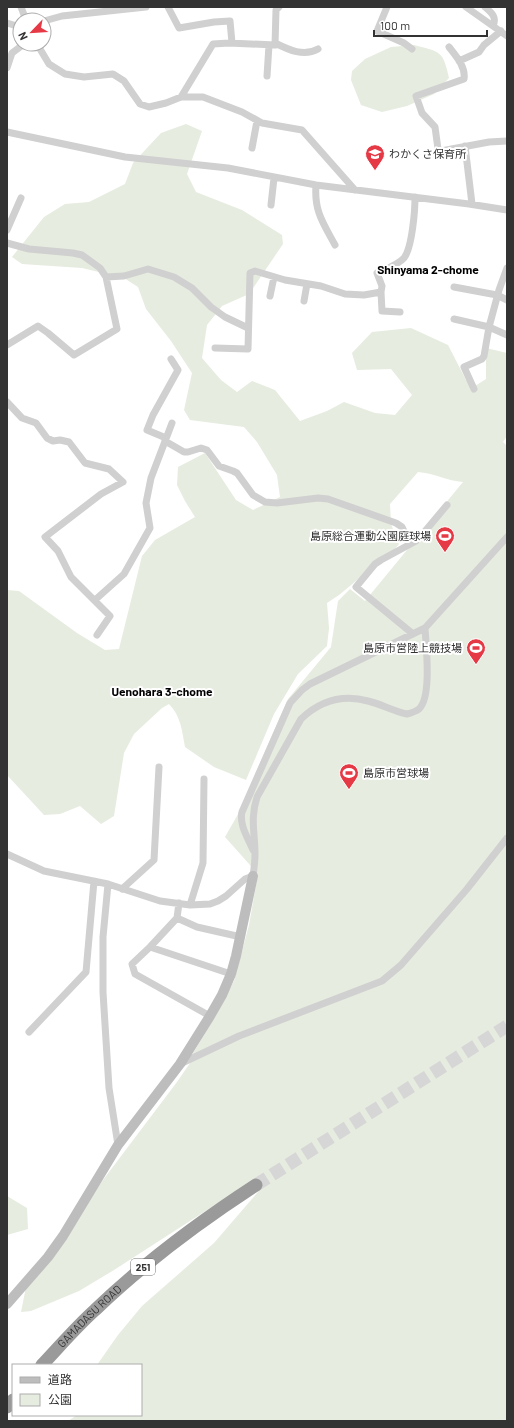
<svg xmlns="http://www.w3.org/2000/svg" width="514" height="1428" font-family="Barlow,'Noto Sans JP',sans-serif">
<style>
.green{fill:#e6ecdf}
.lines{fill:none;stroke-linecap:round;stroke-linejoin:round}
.highway-tunnel{stroke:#d6d6d6;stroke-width:13;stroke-dasharray:13 6;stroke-linecap:butt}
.street{stroke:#d0d0d0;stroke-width:7}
.secondary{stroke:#bdbdbd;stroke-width:10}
.highway{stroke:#9a9a9a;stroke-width:13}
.labels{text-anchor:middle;stroke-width:4;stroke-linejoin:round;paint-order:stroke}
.shield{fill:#fff;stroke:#707070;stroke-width:1}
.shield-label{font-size:10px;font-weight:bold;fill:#333}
.poi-label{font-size:11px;fill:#333;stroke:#fff;text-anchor:start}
.street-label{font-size:11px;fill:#333;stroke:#fff}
.neighbourhood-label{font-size:12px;font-weight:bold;fill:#000;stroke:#fff}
</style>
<rect width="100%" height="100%" fill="#fff"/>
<path class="green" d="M414,45C440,52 443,50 449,78L434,94L407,106L382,112L361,105L351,80L352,71L365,59L391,47Z
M186,124L202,131L187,174L196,192L242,210L282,235L283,244L249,294L222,306L207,325L202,358L221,380L237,392L252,381L275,390L300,421L327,411L344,402L375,413L395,415L412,395L391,369L357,370L352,353L372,332L411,328L448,345L466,380L475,386L486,379V348L507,353V436L503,442L507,446V1421H68L77,1415H141V1365H97L118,1335L142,1306L214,1243L264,1185L252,1181L114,1270L79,1291L31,1311L21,1312L26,1287L103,1180L177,1082L197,1053L192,1055L215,1017L234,981L249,925L258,874L225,837L237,816L288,699L331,647L338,601L350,589L365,601L463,482C448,481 433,473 418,472L390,504L391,524L399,544L388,557L362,576L339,595L327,603L329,628L327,646L298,674L274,714L246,780L214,767L185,747C182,731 181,716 169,704L162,708L134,734L124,753L114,816L101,824L80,806L60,814L44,815L7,775V590L19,591L77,633L105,650L119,649L142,556L155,540L195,517L185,501L177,485L178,467L205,453L236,500L253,510L280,497L277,475L257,442L244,427L190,420L184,410L192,373L171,341L146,309L138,287L124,278L82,268L22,264L12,257L44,217L65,204L89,202L125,184L133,163L161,133Z
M7,1196L27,1208L28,1229L7,1235Z"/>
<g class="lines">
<path class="highway-tunnel" d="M256,1185L507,1026"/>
<path class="street" d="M21,7L26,20
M168,7L179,28L214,22L230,21L232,43
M387,7L377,31L404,43L412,49
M466,7L507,36
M485,7C492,13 497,17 493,26
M44,21L62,16L146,7
M7,23L20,27
M275,43C289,50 304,57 318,49
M37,44L49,64L65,74L84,77L113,74L124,81L140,104L149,107L166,103L181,97H203L242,112L262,123L302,130L355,190
M449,47C456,56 466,67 464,79L416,96L422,113L435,127L438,149L441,151L489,142L507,141
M459,61L479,52L484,45L501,31
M7,68L12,53L24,44
M267,76L269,45
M181,97L213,44L229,43L275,45L276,10L279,7
M7,132L125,157L228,168L316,185L469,204L507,210
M465,146L472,204
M252,148L257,121
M316,185C314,211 323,223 335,245
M271,205L274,178
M7,230L21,198
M7,243L29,249L73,253L82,255L100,268L106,277L124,276L148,269L174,277L192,288L211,307L225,317L248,328
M454,287L497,295L507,300
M270,296L274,277
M304,301L307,284
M400,312L382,311L381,292L382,286L377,273C385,269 398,265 404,258C412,248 415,211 415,197
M454,319L489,327L507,335
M7,345L38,326L48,333L74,355L117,329L106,277
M215,348L248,349L250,273L255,271L285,280L321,286L345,294L364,295L381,292
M474,389L464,367L482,359L484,356L489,327L499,290L507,268
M7,402L22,418L36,423L47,438L53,441L60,440L69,442L85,463L109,469L123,482L101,494L45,537L58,551L71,577L110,616L97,635
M166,438L147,430L153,415L178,370L171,359
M165,441L184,452H188L201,448L207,450L219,466L233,471L237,473L253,495L265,502L277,503L318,498L328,499L396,523L402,527L410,544
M95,600L124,574L150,528L146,503L151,478L172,423
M413,634L356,587L375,564L381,560L416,541L421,536L447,505
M253,850C248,838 239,825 242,812L290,703L302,690L310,684L425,628
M7,854L44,871L108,884L160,901L190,905L210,904L218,901L226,896L245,879L253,876C254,869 255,861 255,854C255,833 250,819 257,797L301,719C320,701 342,694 368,701C381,704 393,711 407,714C411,713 415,712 419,709C432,697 426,646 425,628L507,537
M108,884L103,937V992L109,1088L118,1145
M122,889L154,860L159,767
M179,903L177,918L150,947L132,964L135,974L210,1016
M190,905L203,863L204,779
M177,918L197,927L241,937
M150,947L231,974
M29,1032L86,972L94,881
M180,1064L239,1036L382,981L401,965L467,889L507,838"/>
<path class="secondary" d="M7,1304L48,1257L63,1236L118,1145L180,1064L210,1016L222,995L231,974L236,956L253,876"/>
<g class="highway">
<path id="s1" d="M42,1365C59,1347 76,1327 95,1310C144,1263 199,1222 256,1185"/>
<path d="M7,1407L13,1400"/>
</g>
</g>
<defs>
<g id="school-pin" transform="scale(1)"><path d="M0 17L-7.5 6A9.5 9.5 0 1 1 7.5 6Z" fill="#e63946" stroke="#fff"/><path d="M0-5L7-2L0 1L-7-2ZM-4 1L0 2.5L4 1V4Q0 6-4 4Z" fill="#fff"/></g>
<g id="stadium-pin" transform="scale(1)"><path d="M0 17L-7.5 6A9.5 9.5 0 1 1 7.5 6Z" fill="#e63946" stroke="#fff"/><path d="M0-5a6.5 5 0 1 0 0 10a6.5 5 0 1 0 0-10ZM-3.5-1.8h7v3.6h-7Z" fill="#fff"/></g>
</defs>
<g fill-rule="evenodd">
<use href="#school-pin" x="375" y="154"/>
<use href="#stadium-pin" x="445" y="536"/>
<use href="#stadium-pin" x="476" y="648"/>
<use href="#stadium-pin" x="349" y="773"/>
</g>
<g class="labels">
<rect class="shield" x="131" y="1259" width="24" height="16" rx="3"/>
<g class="shield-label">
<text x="143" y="1271">251</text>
</g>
<g class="poi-label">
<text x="389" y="158">わかくさ保育所</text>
<text x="431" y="540" text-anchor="end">島原総合運動公園庭球場</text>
<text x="462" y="652" text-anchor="end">島原市営陸上競技場</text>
<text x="363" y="777">島原市営球場</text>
</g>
<g class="street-label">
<text dy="4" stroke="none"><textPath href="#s1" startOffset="68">GAMADASU ROAD</textPath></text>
</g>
<g class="neighbourhood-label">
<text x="428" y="274">Shinyama 2-chome</text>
<text x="162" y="696">Uenohara 3-chome</text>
</g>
</g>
<rect width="514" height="1428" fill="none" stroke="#333333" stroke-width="16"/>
<rect x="12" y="1364" width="130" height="52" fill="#ffffff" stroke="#adadad"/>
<rect x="20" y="1377" width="20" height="6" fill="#bdbdbd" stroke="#adadad"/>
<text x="48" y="1384" font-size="12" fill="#333333">道路</text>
<rect x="20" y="1394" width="20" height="12" fill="#e6ecdf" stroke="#adadad"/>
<text x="48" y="1404" font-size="12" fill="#333333">公園</text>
<g transform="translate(32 32) rotate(245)"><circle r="19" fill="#ffffff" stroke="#adadad"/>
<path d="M0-3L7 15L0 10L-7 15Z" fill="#e63946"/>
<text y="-6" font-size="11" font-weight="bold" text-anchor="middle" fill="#333333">N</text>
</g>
<path d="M374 30v6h113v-6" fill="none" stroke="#333333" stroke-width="2"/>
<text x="380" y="30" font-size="12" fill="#333333" stroke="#ffffff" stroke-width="3" paint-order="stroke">100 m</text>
</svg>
